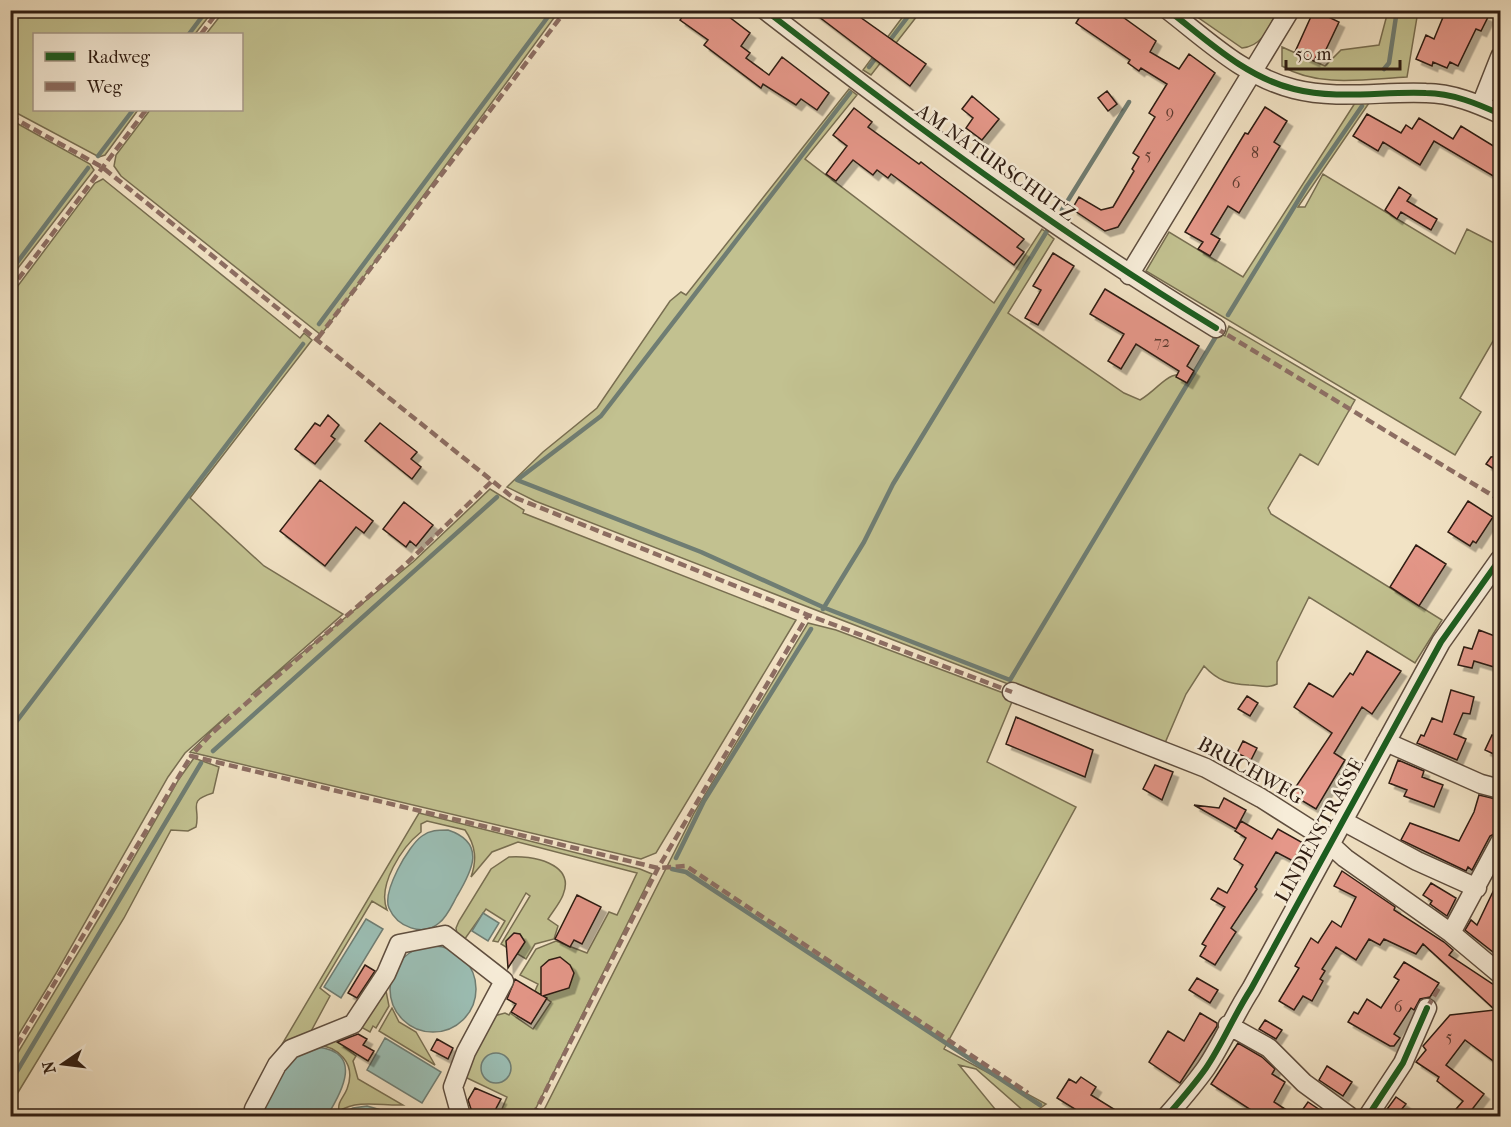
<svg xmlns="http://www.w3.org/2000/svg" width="1511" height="1127" font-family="'IM FELL French Canon',serif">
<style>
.green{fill:#c2c190;stroke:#786e51;stroke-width:1.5}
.water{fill:#9bbeb4;stroke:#6f7d73;stroke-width:1.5}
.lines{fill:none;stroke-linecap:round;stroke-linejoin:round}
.stream{stroke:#6f7d73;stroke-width:4.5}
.building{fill:#e59789;stroke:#2e1c12;stroke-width:1.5;filter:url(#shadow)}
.minor-casing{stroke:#5f4e3f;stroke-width:21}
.minor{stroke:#f7edd9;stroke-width:18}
.quiet{stroke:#8d6e63;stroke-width:4.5;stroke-dasharray:9 4.5;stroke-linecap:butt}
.cycleway-casing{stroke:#f7edd9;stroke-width:10}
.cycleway{stroke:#1b5e20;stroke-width:6}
.labels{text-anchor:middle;stroke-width:5;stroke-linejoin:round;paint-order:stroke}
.number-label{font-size:16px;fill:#5c3b30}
.street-label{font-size:20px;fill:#2e1c12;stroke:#f7edd9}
</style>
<defs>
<filter id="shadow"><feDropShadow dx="5.5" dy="5.5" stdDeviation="0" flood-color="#0004"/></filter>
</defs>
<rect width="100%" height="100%" fill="#f2e3c5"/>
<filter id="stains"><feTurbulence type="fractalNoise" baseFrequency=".00333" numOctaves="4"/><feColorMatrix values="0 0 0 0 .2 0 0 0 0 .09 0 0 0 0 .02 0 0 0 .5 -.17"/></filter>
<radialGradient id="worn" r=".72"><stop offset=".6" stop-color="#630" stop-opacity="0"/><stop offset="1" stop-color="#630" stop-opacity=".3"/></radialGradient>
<path class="green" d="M11,10H213V11L195,34H34V110H138L105,155L99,157L11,110Z
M1195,10L1277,11C1269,27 1263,46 1242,48L1193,14Z
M224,11H559L321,335L121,176L114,166L116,155L150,110H242V34H206Z
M907,11H921L871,75L863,70Z
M1388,11H1418L1407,77C1367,79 1318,88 1282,66V47L1325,66L1341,50L1379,45Z
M849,89L857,95L805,159L994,303L1042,229L1054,239L1008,313L1124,393L1140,400C1162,387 1167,368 1193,376L1218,332L1225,336L1229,326L1355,400L1318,465L1300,454L1268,508L1271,514L1442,620L1415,663L1309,597L1277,662V684C1266,689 1260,685 1249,685C1229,684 1218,681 1204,666L1186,694L1165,743C954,665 745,582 535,501L507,487L543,452L597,408L670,301L681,292L686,295Z
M1355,103H1369L1298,207H1305L1323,174L1455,254L1467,229L1500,246V346L1493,341L1460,398L1481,412L1455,455L1146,271L1169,232L1243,277Z
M11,120L90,164L94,170L11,277Z
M103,179L300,338L304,333L312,340L190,498L264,566L343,614L251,695L413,562L490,489L524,510L523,513L796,620L656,853L641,859L190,752L229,714L185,753L168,777L55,975L11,1047V295L95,183Z
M808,623L836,630L1014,697L987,762L1076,807L944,1049L1046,1104L1033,1113H1026L976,1069L959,1065L995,1109L992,1116H541L694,813Z
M194,758L219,767L213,793C186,801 201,807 196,827L188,831L171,830L124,918L11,1104V1064L105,908L179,779Z
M419,813L640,869L652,874L532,1116H499L507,1097L465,1077L466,1068L494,1016L505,1013L509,1015L510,1013L533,1029L551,1002L535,991L538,984L520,975L536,949L556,941L587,953L609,912L617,915L637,873L518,842L492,852L471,877C477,860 476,846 465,830L427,821L421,824V832C402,847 377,885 387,910L372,901L320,988L330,996L309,1035L284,1048L281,1046Z
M509,857C531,855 576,863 563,895C560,903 553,911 548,919L558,926L554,939L535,944L526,959L501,944L530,896L526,893L498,942L493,941L505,921L486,909L462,943L458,940L456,928L459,921L491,869Z
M386,991L389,1006L376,1028L373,1026L370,1032L361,1027Z
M392,1008L399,1022L416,1032L435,1065L379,1031Z
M353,1030L344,1047L356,1056L353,1061L358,1079L403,1105C381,1106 359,1099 339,1111C337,1102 344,1097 347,1089C357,1063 338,1046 313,1044Z"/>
<path class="water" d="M448,830C487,843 472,871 457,896C452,905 447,917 439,923C423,937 397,927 389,908C382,892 408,846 422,836C430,830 438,830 448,830Z
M483,913L499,923L488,941L472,931Z
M366,919L383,929L341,998L324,987Z
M390 989a43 43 0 1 1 86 0a43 43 0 1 1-86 0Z
M385,1038L441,1072L422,1103L367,1070Z
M317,1047C364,1052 342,1092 327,1116H263L262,1108L289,1059Z
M481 1068a15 15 0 1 1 30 0a15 15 0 1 1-30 0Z
M367,1106L381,1110L392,1116H337L353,1108Z"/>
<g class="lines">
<path class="stream" d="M189,34L207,10
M887,44L913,10
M869,67L878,55
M1384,69L1389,63L1397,10
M850,93L601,416L517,480L701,552L825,608L1010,680L1215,338
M98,156L133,110
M1062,210L1129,102
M10,272L88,168
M1228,315L1307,186L1362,106
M319,324L553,10
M823,609L864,542L893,484L1047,231
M10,730L303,344
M213,751L497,497
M676,858L704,801L811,629
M672,869L686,872L1040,1105
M10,1083L201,763"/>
</g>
<path class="building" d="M687,10H720L750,33L741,46L750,53L746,58L769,75L782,57L829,93L817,110L801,99L796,105L763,84L761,88L704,45L708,40L680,20Z
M810,10H850L926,64L910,86Z
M1084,10H1113L1156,41L1150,52L1179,69L1189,54L1215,73L1118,227L1105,231L1072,209L1079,197L1101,210L1113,207L1134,171L1132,169L1139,157L1133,153L1155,117L1149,113L1167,84L1141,68L1139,71L1128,63L1130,60L1076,23Z
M1314,10L1339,22L1321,60L1316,57L1314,61L1295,52Z
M1446,10H1472L1488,17L1481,31L1476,29L1458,66L1450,62L1447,68L1433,62L1432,66L1416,59L1426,35L1434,39Z
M1107,91L1117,104L1108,111L1098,98Z
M972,96L999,119L982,140L966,128L973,118L962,109Z
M1265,107L1287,121L1274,142L1280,146L1239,213L1228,206L1211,234L1220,239L1210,256L1198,249L1203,242L1185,232L1245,133L1248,134Z
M854,108L872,122L868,127L919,164L921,162L934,172L1024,239L1017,247L1024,252L1014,265L891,174L888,178L877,170L873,175L853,160L836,181L826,174L847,146L833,135Z
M1367,114L1401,133L1406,125L1412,129L1419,118L1453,139L1461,126L1500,150V180L1434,141L1420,165L1383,142L1378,151L1353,136Z
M1399,187L1411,195L1407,201L1437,219L1431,230L1401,212L1397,219L1385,210Z
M1053,253L1074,266L1038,325L1025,318L1041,290L1033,286Z
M1105,289L1199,346L1187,366L1194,371L1187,383L1176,377L1179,371L1136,344L1121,369L1108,361L1124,334L1090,314Z
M328,415L339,425L331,436L335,439L315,464L295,449L315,423L320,426Z
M380,423L417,452L411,459L421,467L412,479L365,441Z
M1500,456V473L1486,464L1491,457Z
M320,480L373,521L364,533L356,527L325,566L280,531Z
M1468,501L1493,517L1476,543L1473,541L1470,546L1448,532Z
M404,502L433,525L416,546L410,541L406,547L383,529Z
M1416,545L1446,564L1419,606L1390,587Z
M1479,630L1500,638L1494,667L1474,661L1472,668L1458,665L1464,647L1472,649Z
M1367,651L1401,671L1372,714L1362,707L1334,753L1345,760L1316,809L1291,794L1332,733L1294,707L1309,683L1333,697L1350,673L1353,675Z
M1451,690L1474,697L1470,714L1463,713L1454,734L1466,739L1457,760L1417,743L1421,735L1424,736L1432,718L1442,722Z
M1247,696L1258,703L1250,716L1238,709Z
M1016,717L1093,750L1085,777L1006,744Z
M1492,735L1500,738V757L1485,750Z
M1243,741L1257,748L1251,760L1237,753Z
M1398,760L1424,771L1422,777L1443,785L1434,807L1404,796L1407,790L1389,783Z
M1155,765L1173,772L1162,800L1143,789Z
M1479,795L1500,800V831L1490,836L1472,870L1468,867L1466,871L1401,840L1410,823L1459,841L1474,812Z
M1224,798L1246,810L1236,829L1194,805L1219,808Z
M1241,821L1272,839L1278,829L1303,843L1293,861L1276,852L1255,887L1257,889L1231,928L1236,932L1215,965L1200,956L1206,946L1202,944L1225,907L1211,899L1218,888L1227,893L1243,865L1234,859L1246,838L1235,831Z
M1342,871L1395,907L1394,910L1444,942L1453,950L1449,955L1500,989V1066L1465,1040L1446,1065L1484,1094L1467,1116H1450L1463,1101L1437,1081L1439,1077L1416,1062L1426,1050L1423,1046L1450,1015L1495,1010L1423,944L1416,954L1384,939L1380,945L1369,939L1356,960L1336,947L1322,969L1325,971L1320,979L1323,981L1312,1001L1303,996L1294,1010L1279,1001L1299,968L1295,966L1311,938L1318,943L1332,921L1341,927L1356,897L1334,886Z
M1500,877V942L1493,952L1465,930L1471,920L1477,925Z
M1431,883L1456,898L1447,916L1430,904L1432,901L1423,895Z
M577,895L601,907L582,944L574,940L570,947L555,939Z
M514,933L520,934L525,942L508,968L506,941Z
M560,957L570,965L574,973L569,988L543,996L547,998L531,1024L511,1012L516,1004L507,999L515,979L541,995V967L549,960Z
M1404,962L1439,983L1430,997L1420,999L1414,1010L1411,1008L1394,1034L1400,1038L1394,1046H1390L1348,1022L1354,1012L1358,1014L1367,999L1381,1008L1399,980L1394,977Z
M365,965L375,971L357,998L348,993Z
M1197,978L1218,990L1210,1003L1189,990Z
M1200,1013L1217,1023V1026L1180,1083L1149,1062L1168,1031L1184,1041Z
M1265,1020L1282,1030L1276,1039L1259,1029Z
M358,1034L367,1039L363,1045L374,1051L368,1061L337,1042Z
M437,1039L453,1048L448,1059L431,1050Z
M1238,1043L1262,1057L1275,1069L1272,1074L1285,1082L1274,1102L1285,1109L1254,1112L1211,1084Z
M1327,1066L1352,1082L1343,1096L1319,1080Z
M1081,1077L1096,1087L1091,1095L1125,1116H1086L1057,1098L1069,1079L1076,1083Z
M475,1088L501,1099L492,1116H484L471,1109L468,1100Z
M1396,1097L1406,1104L1396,1116H1382Z
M1308,1102L1329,1116H1298Z"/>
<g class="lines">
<g class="minor-casing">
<path id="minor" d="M765,10C911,123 1058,232 1216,328
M1168,10C1207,40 1245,77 1294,89C1337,100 1383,91 1426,93C1452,93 1478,104 1500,114
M1481,105L1500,57
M1129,275L1290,10
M1012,692L1206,768L1261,798L1321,836L1345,858L1451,933L1500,974
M1386,742L1481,784L1500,789
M1343,821L1417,861L1477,888
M1451,933L1500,842
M1228,1025L1269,1048L1304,1083L1349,1116
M254,1116V1109L277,1065L291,1049L353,1024L386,974L399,944L445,935L504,981L466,1052L453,1087L461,1116
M1167,1116C1180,1101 1194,1085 1206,1068C1223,1043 1234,1015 1251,989L1441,642L1500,559
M1368,1116L1403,1063L1427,1008"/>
</g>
<use href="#minor" class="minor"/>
<path class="quiet" d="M201,34L219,10
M10,116L102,167L511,496L808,615L1012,692
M10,290L146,110
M1216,328L1500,500
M318,338L566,10
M491,482L406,564L211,734L191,756L658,868L686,866L1028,1093
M1427,1008L1440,986
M10,1057L191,756
M533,1116L658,868L808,615"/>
<g class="cycleway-casing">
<path id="cycleway" d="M765,10C911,123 1058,232 1216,328
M1168,10C1207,40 1245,77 1294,89C1337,100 1383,91 1426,93C1452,93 1478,104 1500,114
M1167,1116C1180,1101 1194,1085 1206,1068C1223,1043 1234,1015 1251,989L1441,642L1500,559
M1368,1116L1403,1063L1427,1008"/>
</g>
<use href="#cycleway" class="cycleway"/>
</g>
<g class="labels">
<g class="number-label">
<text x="1170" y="117">9</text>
<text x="1255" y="158">8</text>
<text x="1148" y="160">5</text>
<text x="1236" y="188">6</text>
<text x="1162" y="347">72</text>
<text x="1398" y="1012">6</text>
<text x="1449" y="1042">5</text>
</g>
<g class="street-label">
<text transform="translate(996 162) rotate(35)" y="7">AM NATURSCHUTZ</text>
<text transform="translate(1251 770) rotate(29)" y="7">BRUCHWEG</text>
<text transform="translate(1319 830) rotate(-61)" y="7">LINDENSTRASSE</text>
</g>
</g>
<rect width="1511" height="1127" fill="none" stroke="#f2e3c5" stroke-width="36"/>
<rect x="12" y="12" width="1487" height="1103" fill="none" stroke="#2e1c12" stroke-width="3"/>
<rect x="18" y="18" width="1475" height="1091" fill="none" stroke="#2e1c12" stroke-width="1.5"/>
<rect x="33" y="33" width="210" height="78" fill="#f7edd9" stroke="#a79989" stroke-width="1.5"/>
<rect x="45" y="52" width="30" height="9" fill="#1b5e20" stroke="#a79989" stroke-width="1.5"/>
<text x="87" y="63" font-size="18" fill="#2e1c12">Radweg</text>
<rect x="45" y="82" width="30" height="9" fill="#8d6e63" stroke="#a79989" stroke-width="1.5"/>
<text x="87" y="93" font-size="18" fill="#2e1c12">Weg</text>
<g transform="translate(63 1064) rotate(256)" stroke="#f7edd9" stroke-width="4.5" paint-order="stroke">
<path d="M0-4.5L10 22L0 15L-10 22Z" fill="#2e1c12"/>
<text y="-9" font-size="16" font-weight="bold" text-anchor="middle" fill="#2e1c12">N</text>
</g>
<path d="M1286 60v9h114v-9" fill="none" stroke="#2e1c12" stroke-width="3"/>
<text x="1295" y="60" font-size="18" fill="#2e1c12" stroke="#f7edd9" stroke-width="4.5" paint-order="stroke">50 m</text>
<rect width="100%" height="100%" filter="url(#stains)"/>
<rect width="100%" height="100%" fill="url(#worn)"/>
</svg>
